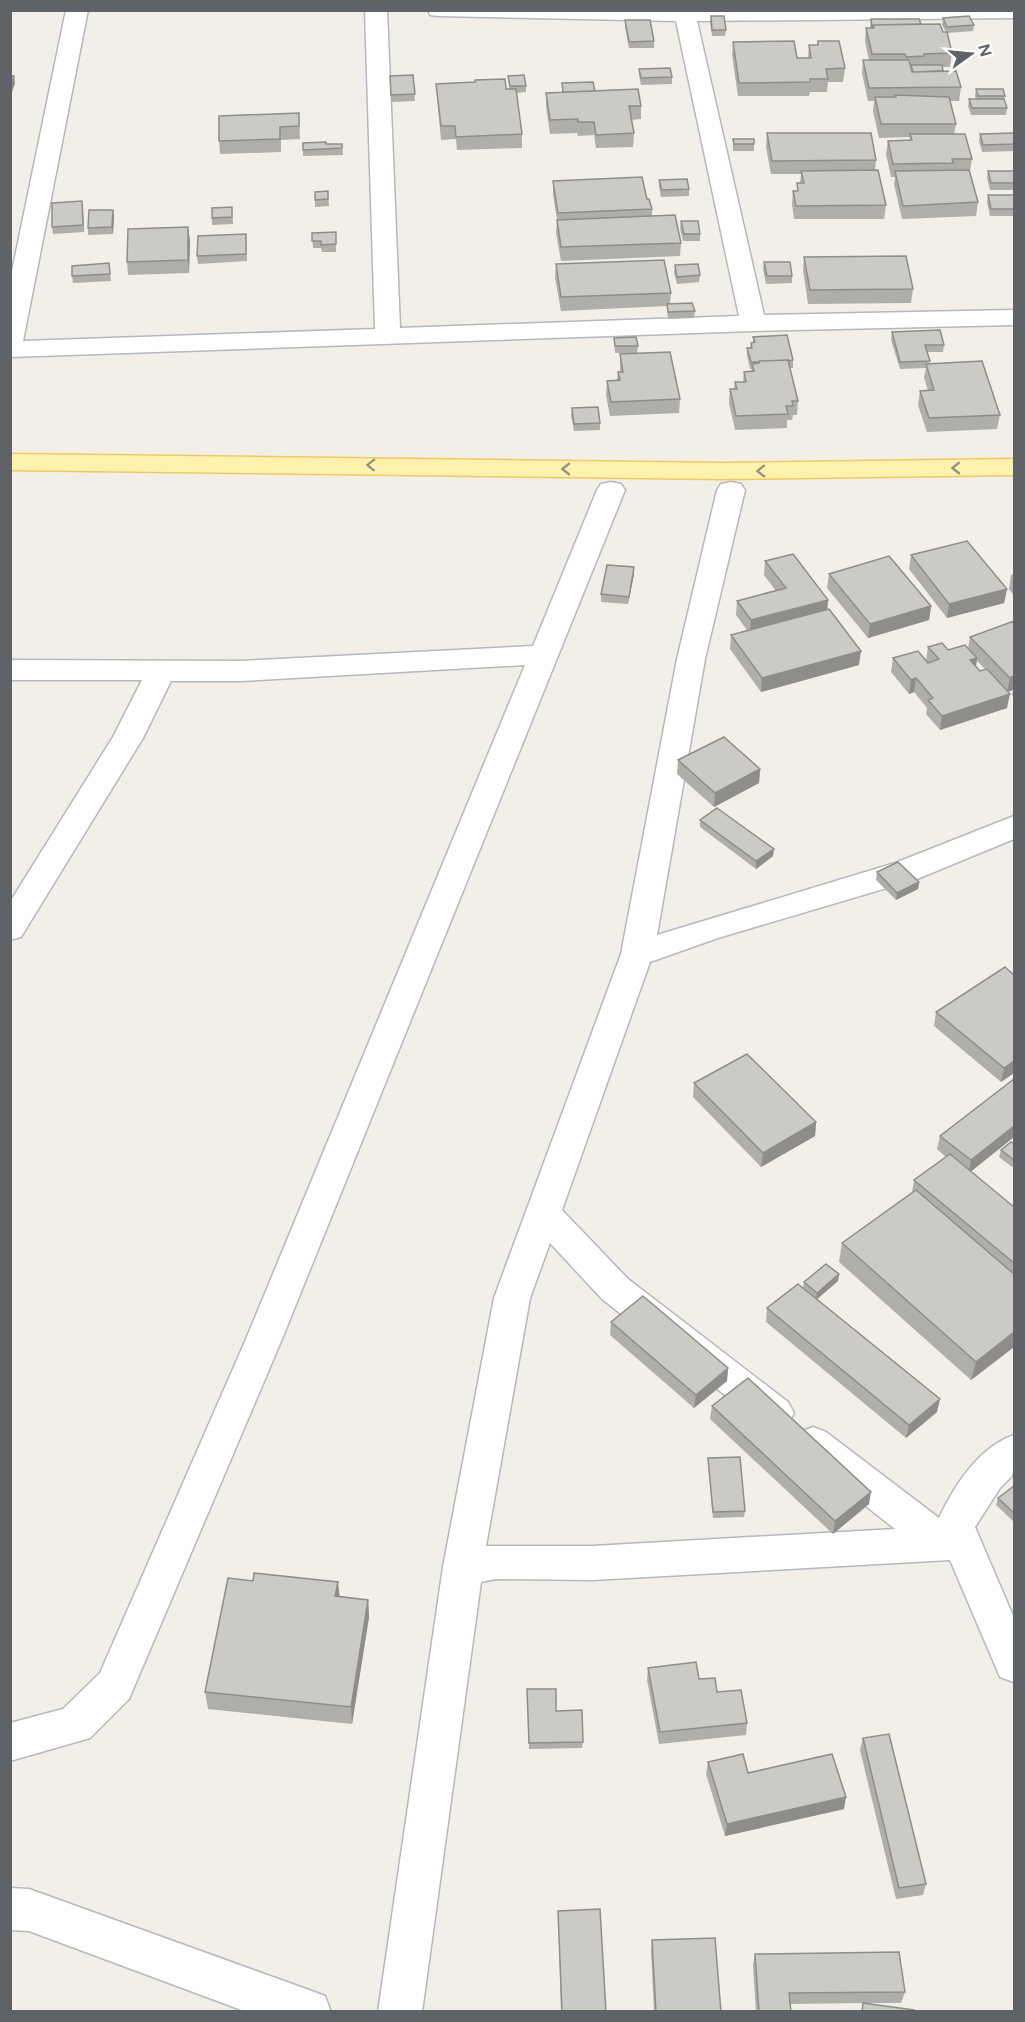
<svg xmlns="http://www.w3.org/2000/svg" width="1025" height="2022" font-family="Figtree,sans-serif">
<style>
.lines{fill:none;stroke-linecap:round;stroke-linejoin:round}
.minor-casing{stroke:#b5b8bc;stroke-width:3}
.major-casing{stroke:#f2c960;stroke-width:3}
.minor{fill:#fff;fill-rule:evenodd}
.major{fill:#fff2af;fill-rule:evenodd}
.wall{fill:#afaea9;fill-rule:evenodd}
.shaded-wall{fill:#8f8d8a}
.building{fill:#cccac5;stroke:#8f8d8a;stroke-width:1.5}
.oneway{stroke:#979581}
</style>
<rect width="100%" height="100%" fill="#f1efe8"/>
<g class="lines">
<g class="minor-casing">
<path id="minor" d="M66,10H88L23,341L375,329L365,10H387L400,328L739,316L676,21L438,16L430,15L428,10H1014V18L697,21L764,315L1014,310V325L753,331L10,357V281Z
M611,482L621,484L625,490L282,1339L129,1699L90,1738L10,1761V1723L63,1709L100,1673L246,1339L525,665L241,681H171L143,738L21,937L10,940V902L113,737L142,680H10V660L241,661L533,646L597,490L601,484Z
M731,482L741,484L745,490L705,659L657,935L895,863L1014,816V839L917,879L718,938L650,962L562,1210L628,1279L788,1402L794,1413L788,1424L775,1429L762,1424L602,1299L550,1243L530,1298L486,1546H593L895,1529L800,1454L794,1443L800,1432L813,1427L826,1432L939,1518C954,1486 979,1447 1014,1435V1474L1000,1488L975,1527L1014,1618V1682L1000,1677L950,1560L593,1580L496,1579L481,1582L422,2012H378L443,1567L494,1298L621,954L677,659L717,490L721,484Z
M10,1888L29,1889L309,1990L325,1996L331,2012H247L29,1931L10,1930Z"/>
</g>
<g class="major-casing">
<path id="major" d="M10,454L721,463L1014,459V475L721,479L10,470Z"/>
</g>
<use href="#minor" class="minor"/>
<use href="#major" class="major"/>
</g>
<path class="wall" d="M711,16L726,30L725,36H712L710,23Z
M943,18L974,25L973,31L947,33L952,53L950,67H942L943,71L961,87L959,101H950L956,124L954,134L972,159L970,171L978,202L976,216L902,219L894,184L895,177H891L886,154L888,141L909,140L910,137L879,138L873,111L874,101H868L862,73L863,60H869L865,41L866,28H870L871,19L921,24L943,32H946L942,25Z
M625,20L654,41V48H629L625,27Z
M818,41L845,68L843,82H828L827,92H810L809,96H738L732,55L733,42L797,58H808L809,45H817Z
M639,69L672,77V84L641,85L639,75Z
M413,75L415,101L391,102L390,76Z
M508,76L526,86V92L516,93L522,134V148L457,150L456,139L441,140L437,97L436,84L475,82V80L506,89H509Z
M562,83L595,91L641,106V119L631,120L634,133L633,147L596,148L594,135L578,136L577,133L550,134L546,106V93L562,92Z
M976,89L1005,96L1004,99L1007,108L1006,115H971L968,106L969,99H976L975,96Z
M299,113L300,139L281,140V152L220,154L219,141Z
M767,133L876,160L875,170L886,205L884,219H794L792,204L793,191H797V183H800L801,174H771L766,147Z
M1014,133V151L982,152L979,141L980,134Z
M733,139L754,144V151H733Z
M303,143L326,144H342L343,155L303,156Z
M988,171H1014V190H990L987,178Z
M659,180L689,189V196L661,197L659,187Z
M553,181L647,199L652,209V216L681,243L680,256L561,261L556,233L557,220L553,194Z
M328,191L329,206L315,207V192Z
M988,195H1014V216H990L987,202Z
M82,201L84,232L53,234L52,227Z
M232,207L233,224L212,225V218Z
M113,210L114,217L113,234L88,235V228Z
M681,221L700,234V241H683L680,228Z
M188,227L190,241L189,273L128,275L127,262Z
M336,232V252H322L321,248H313L312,233Z
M246,234L247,261L198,264L197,256Z
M804,257L913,289L911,303L808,304L803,270Z
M764,262L792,276V283L766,284L763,269Z
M109,263L111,281L73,283L72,276Z
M556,264L671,293L670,304L695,311L694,318L668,319L667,306L561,311L555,278Z
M675,265L700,275L699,282L677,284L674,272Z
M892,332L944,345L943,352H927L930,361L929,363L1000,415L997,429L927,432L918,405L920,391H928L924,377L926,368L900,369L891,340Z
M753,337L793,360V368H790L798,401L797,415H793L792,420H787V428L735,430L729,403L730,389H734L735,382H743L744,372L751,371L752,369H750L747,355V348H750L751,343L753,342Z
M614,338L638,346L637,353H615Z
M620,354L680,399L679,413L610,416L606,395L607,381L617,380L618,372H620Z
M572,408L600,423V430L574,431L571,415Z
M911,555L1007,589L1004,603L947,618L909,569Z
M765,561L827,609L859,665L761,692L730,649L731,635L747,630L736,615L737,601L776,591L764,575Z
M634,574L628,604L601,602V594Z
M829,574L931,606L929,620L868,638L827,588Z
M1014,574V596L1009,589L1011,575Z
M1014,621V698L1012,695L1013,690L1007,692V708L940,730L926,714L927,708L914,692L909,694L891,672L893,658L926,661L928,647L948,650L968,648L970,637ZM977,661L985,669L980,671L976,666Z
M678,760L760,769L759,783L714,807L677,774Z
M700,820L773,856L756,869L700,827Z
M877,872L919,882L918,889L896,900L876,880Z
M1014,975V1073L1001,1082L934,1026L936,1012Z
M694,1083L816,1122L815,1136L761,1167L693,1097Z
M940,1136L1014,1137L970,1171L1014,1207V1347L971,1380L839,1262L842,1243L912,1193L914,1180L946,1157L937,1149Z
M1014,1144V1165L1012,1167L999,1157L1001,1150Z
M839,1274L838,1281L817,1299L937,1412L906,1438L766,1322L767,1308L803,1288L804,1282Z
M611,1322L728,1368L727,1381L694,1408L610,1335Z
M712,1406L869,1504L833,1534L710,1419Z
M708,1458L745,1511L744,1517L713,1518L708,1465Z
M1014,1465V1479L1012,1476Z
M1014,1486V1522L996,1505L998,1498Z
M340,1597L368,1600L369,1617L352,1724L208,1709L205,1692Z
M648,1668L699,1679L717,1692L747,1723L746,1735L659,1744L647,1680Z
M527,1689L556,1711L583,1742L582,1748L529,1749Z
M863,1738L926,1884L923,1895L896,1899L860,1750Z
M708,1762L748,1773L844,1809L725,1836L706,1774Z
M558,1911L606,2012H561Z
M652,1940L721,2012H654L651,1951Z
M755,1954L905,1992L901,2003H864L914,2012H861L863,2003L790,2004L791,2012H756L753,1965Z"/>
<path class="shaded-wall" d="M14,76L15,83L12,92L11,85Z
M82,201L83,208L84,232L83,225Z
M113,210L114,217L113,234L112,227Z
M188,227L190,241L189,273L188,260Z
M634,567V574L628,604L629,597Z
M1007,589L1004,603L947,618L949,604Z
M828,600L827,614L750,634L751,620Z
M931,606L929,620L868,638L870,624Z
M861,651L859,665L761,692L762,678Z
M977,658L975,672L970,660Z
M1014,676L1013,690L1007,692L1010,678Z
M916,678L914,692L909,694L911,680Z
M1010,694L1007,708L940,730L942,716Z
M760,769L759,783L714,807L715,793Z
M774,849L773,856L756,869V861Z
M919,882L918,889L896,900L897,893Z
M1014,1061V1073L1001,1082L1004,1068Z
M816,1122L815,1136L761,1167L763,1153Z
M1014,1126V1137L968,1174L971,1160Z
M839,1274L838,1281L816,1300L817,1293Z
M1014,1332V1347L971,1380L976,1362Z
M728,1368L727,1381L694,1408L696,1395Z
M940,1399L937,1412L906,1438L909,1425Z
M871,1492L869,1504L833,1534L835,1521Z
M338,1582L340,1599L335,1596Z
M368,1600L369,1617L352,1724L351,1707Z
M846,1797L844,1809L725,1836L727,1824Z"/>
<path class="building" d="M711,16H724L726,30H712Z
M969,16L974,25L947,27L943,18Z
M871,19H919L921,24L873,25L872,27Z
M625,20H650L654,41L629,42Z
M940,24L943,32H947L952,53L924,54V56L906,57L905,54H872L866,28H874L873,25Z
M794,41L797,58H811L809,45H818V41H839L845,68L826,69L828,79H810V82L739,83L733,42Z
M863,60H909L912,72L956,71L961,87L869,88Z
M911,65H942L943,71L913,72Z
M670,68L672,77L641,78L639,69Z
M413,75L415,94L391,95L390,76Z
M524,75L526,86H510L508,76Z
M10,76H14L11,85H10Z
M505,79L506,89H516L522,134L456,137L455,126H441L436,84L475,82V80Z
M593,82L595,91L563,92L562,83Z
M638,89L641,106H629L634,133L596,135L594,122H578V119L550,120L546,93Z
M976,89H1003L1005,96H978Z
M895,95L949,97L956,124H881L875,97H896Z
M969,99H1004L1007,108H972Z
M299,113V126L280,127V139L219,141V116Z
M767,133H871L876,160L772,161Z
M1014,133V144L983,145L980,134Z
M910,134H965L972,159H952L953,163L893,164L888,141L912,140Z
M733,139H754V144H734Z
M326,142V144H342V148L303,150V143Z
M878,170L886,205L796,206L793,191H798L797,183H804L801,171Z
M969,170L978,202L903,206L895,171Z
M988,171H1014V183H991Z
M642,177L647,199H649L652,209L558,213L553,181Z
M687,179L689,189L662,190L659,180Z
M328,191V199L315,200V192Z
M988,195H1014V209H991Z
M82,201L83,225L52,227V203Z
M232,207V217L212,218V208Z
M89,210H113L112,227L88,228Z
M675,215L681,243L561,247L557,220Z
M681,221H698L700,234H684Z
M188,227V260L127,262L128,229Z
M336,232V244L321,245V241H312V233Z
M246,234V254L197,256L198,236Z
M906,256L913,289L810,290L804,257Z
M664,260L671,293L561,297L556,264Z
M764,262H790L792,276H767Z
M109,263L110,274L72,276V266Z
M698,264L700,275L677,277L675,265Z
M692,303L695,311L668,312L667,304Z
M940,330L944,345H925L930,361L900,362L892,332Z
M787,335L793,360L789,361L788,360L759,361V362H751L747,348H752L751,343L755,342L753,337Z
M636,337L638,346H615L614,338Z
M670,352L680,399L611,402L607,381L620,380L618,372H623L620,354Z
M788,360L798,401H792L793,406H786L788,414L736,416L730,389H737L735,382H746L744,372L754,371L752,364L759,363V361Z
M982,361L1000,415L929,418L920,391L934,390L926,364Z
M598,407L600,423L574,424L572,408Z
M967,541L1007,589L949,604L911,555Z
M793,554L828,600L751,620L737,601L786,588L765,561Z
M889,556L931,606L870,624L829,574Z
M607,565L634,567L629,597L601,594Z
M829,609L861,651L762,678L731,635Z
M1014,621V676L1010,678L970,637Z
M942,643L948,650L965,645L977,658L970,660L980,671L987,669L1010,694L942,716L928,700L933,698L916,678L911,680L893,658L918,651L928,663L939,659L928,647Z
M724,737L760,769L715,793L678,760Z
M717,808L774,849L756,861L700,820Z
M898,862L919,882L897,893L877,872Z
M1005,967L1014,975V1061L1004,1068L936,1012Z
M747,1054L816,1122L763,1153L694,1083Z
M1014,1079V1126L971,1160L940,1136Z
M1011,1142L1014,1144V1160L1001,1150Z
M950,1154L1014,1207V1263L914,1180Z
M916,1190L1014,1274V1332L976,1362L842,1243Z
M826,1264L839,1274L817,1293L804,1282Z
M798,1284L940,1399L909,1425L767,1308Z
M643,1296L728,1368L696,1395L611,1322Z
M748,1378L871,1492L835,1521L712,1406Z
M740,1457L745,1511L713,1512L708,1458Z
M1014,1486V1513L998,1498Z
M254,1573L338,1582L335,1596L368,1600L351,1707L205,1692L228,1578L253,1581Z
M696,1662L699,1679L715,1678L717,1692L741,1690L747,1723L660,1732L648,1668Z
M527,1689H556V1711L582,1710L583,1742L529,1743Z
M889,1734L926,1884L899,1888L863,1738Z
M743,1754L748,1773L832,1754L846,1797L727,1824L708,1762Z
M600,1909L606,2012H562L558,1911Z
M715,1938L721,2012H656L652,1940Z
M899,1952L905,1992L789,1993L791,2012H759L755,1954Z
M863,2003L914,2010V2012H862Z"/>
<defs><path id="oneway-chevron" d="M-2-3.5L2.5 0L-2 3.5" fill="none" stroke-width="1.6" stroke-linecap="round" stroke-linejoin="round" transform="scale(1.5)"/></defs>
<g class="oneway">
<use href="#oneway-chevron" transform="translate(371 465) rotate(-178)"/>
<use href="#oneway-chevron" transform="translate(956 468) rotate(179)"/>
<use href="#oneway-chevron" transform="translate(566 469) rotate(180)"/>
<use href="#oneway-chevron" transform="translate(761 471) rotate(179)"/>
</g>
<rect width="1025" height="2022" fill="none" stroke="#5f6368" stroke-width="24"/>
<g transform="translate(971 54) rotate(75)" stroke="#ffffff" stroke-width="4.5" paint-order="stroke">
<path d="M0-4.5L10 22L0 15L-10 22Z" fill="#5f6368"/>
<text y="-9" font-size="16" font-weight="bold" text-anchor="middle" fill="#5f6368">N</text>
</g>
</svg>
